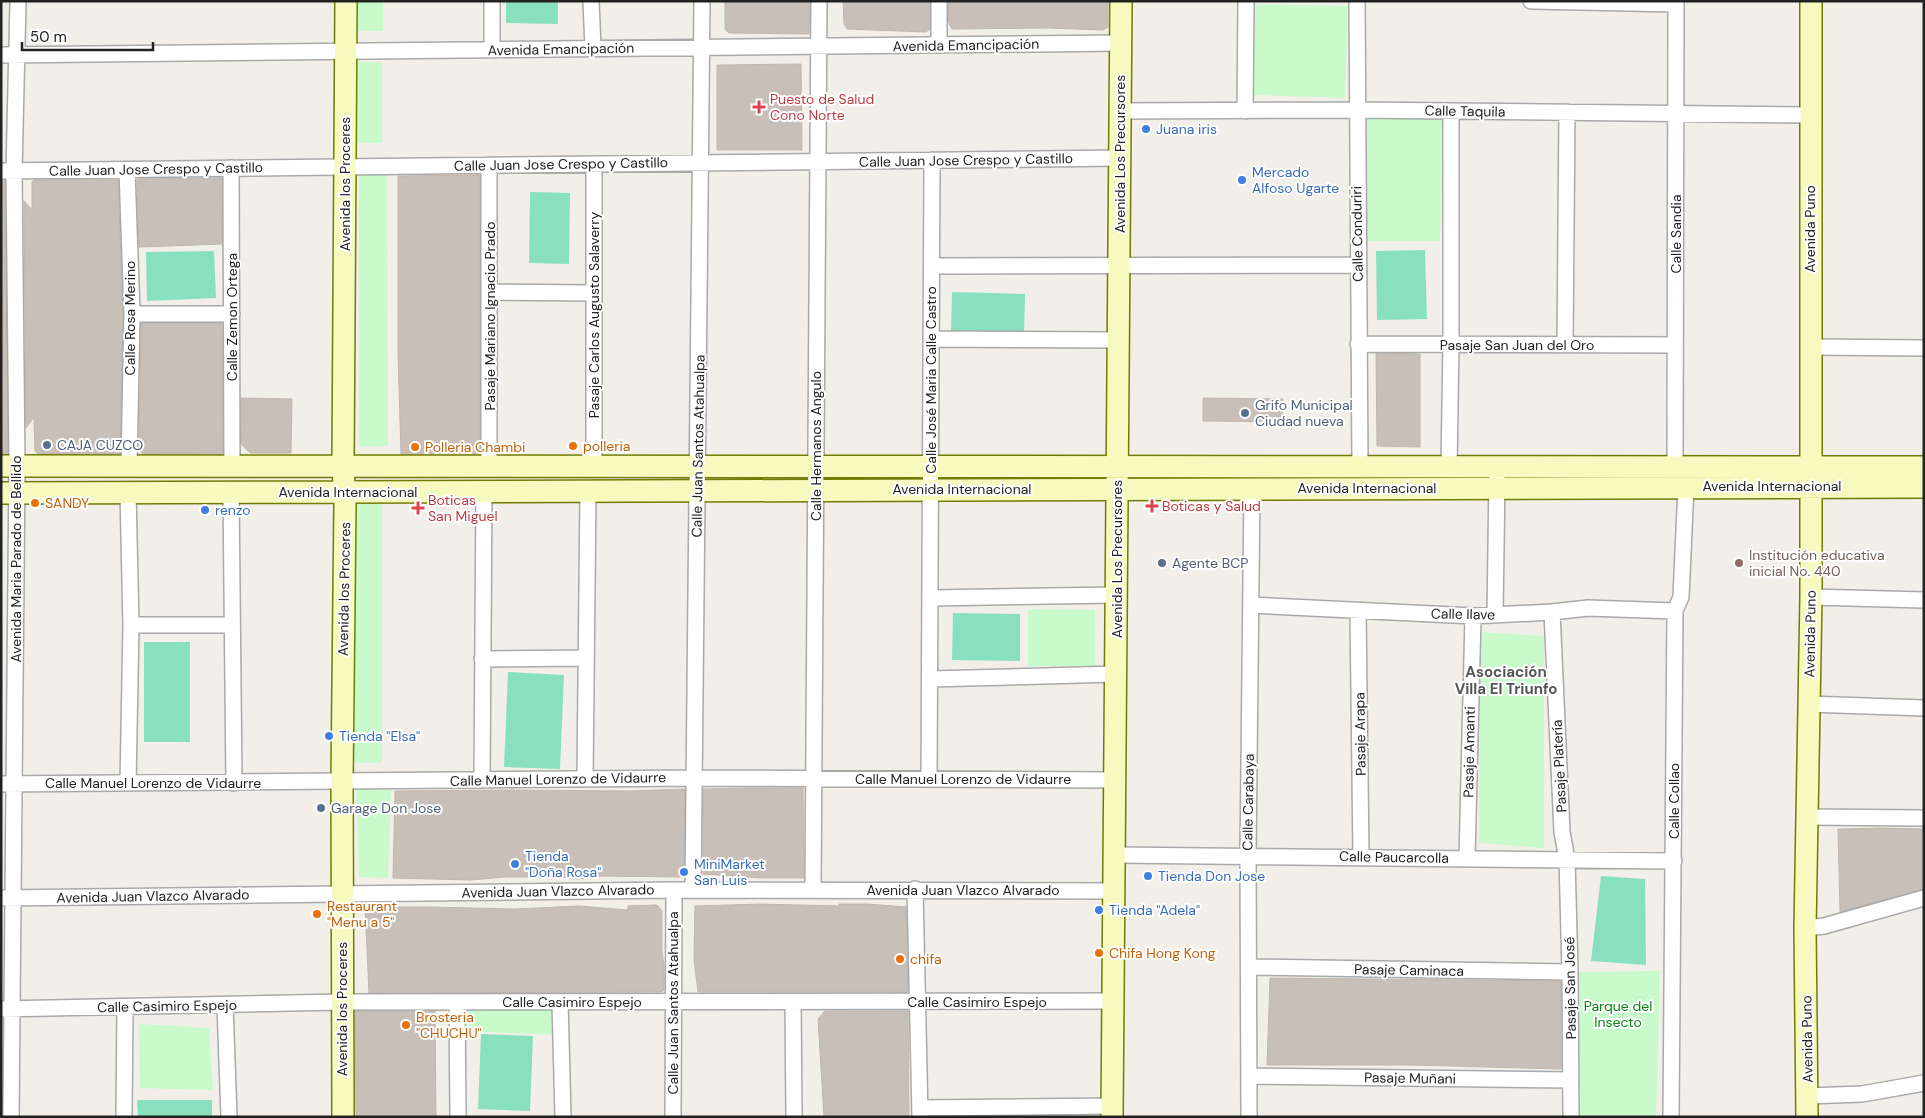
<svg xmlns="http://www.w3.org/2000/svg" width="1925" height="1118" font-family="'DM Sans',sans-serif">
<style>
.park{fill:#c8facc}
.pitch{fill:#88e0be}
.building{fill:#c7bfb8;stroke:#c4b6ab}
.lines{fill:none;stroke-linecap:round;stroke-linejoin:round}
.street-casing{stroke:#a9a9a9;stroke-width:18}
.secondary-casing{stroke:#707d05;stroke-width:24}
.street{stroke:#fff;stroke-width:15}
.secondary{stroke:#f7fabf;stroke-width:21}
.health-dot{fill:#e0444e;stroke:#fff;stroke-width:2}
.shop-dot{fill:#3f7fe0;stroke:#fff;stroke-width:2}
.service-dot{fill:#5c6f8a;stroke:#fff;stroke-width:2}
.food-dot{fill:#e8710a;stroke:#fff;stroke-width:2}
.education-dot{fill:#8d6e63;stroke:#fff;stroke-width:2}
.labels{text-anchor:middle;stroke-width:4;stroke-linejoin:round;paint-order:stroke}
.street-label{font-size:14px;fill:#222;stroke:#fff}
.health-label{font-size:14px;fill:#be3a42;stroke:#fff;text-anchor:start}
.shop-label{font-size:14px;fill:#366cbe;stroke:#fff;text-anchor:start}
.service-label{font-size:14px;fill:#4e5e75;stroke:#fff;text-anchor:start}
.food-label{font-size:14px;fill:#c56008;stroke:#fff;text-anchor:start}
.education-label{font-size:14px;fill:#785e54;stroke:#fff;text-anchor:start}
.park-label{font-size:14px;fill:#0c8416;stroke:#fff}
.neighbourhood-label{font-size:15px;font-weight:bold;fill:#555;stroke:#fff}
</style>
<rect width="100%" height="100%" fill="#f2efe9"/>
<path class="park" d="M357,1H383V31H357Z
M1253,4L1348,6L1345,98L1253,95Z
M356,62H382V143H356Z
M1367,118L1442,119L1440,241H1367Z
M359,172H387L388,446H359Z
M355,497L382,498V763H354Z
M1028,609L1095,610V666H1028Z
M1480,632L1544,636V848L1479,843Z
M356,788H391L388,878L359,877Z
M1660,971L1656,1117H1579L1574,972Z
M467,1008H554V1035L465,1031Z
M139,1024L209,1028L213,1090L140,1088Z"/>
<path class="pitch" d="M506,1H558V24L506,23Z
M530,192L570,193L569,264L529,263Z
M1425,250L1427,319L1377,320L1376,251Z
M214,251L216,298L147,301L146,252Z
M952,292L1025,294L1024,334L951,332Z
M953,613L1020,614V661L952,660Z
M144,642H190V742H144Z
M508,672L564,675L560,769L504,767Z
M1601,876L1645,879L1646,965L1591,961Z
M481,1034L533,1036L530,1111L478,1109Z
M137,1100H212V1117H138Z"/>
<path class="building" d="M725,1H810L809,34L729,33L725,29Z
M843,1H930V29L926,32L847,29L844,24Z
M948,1H1108V27L1103,30L1049,28L952,29L948,21Z
M801,64L802,150H717V65Z
M480,175V454H401L398,354V176Z
M222,178V244L139,247L137,179Z
M118,179L123,314L120,454H38L35,451L34,417L26,428L24,201L32,210V182L34,180Z
M1,180L5,181L8,454H1Z
M141,323H222L223,454H143L139,450Z
M1376,353L1420,354V447L1377,446Z
M241,398L292,399L291,453H250L241,444Z
M1203,398L1283,399L1282,422L1203,421Z
M747,788H803L804,878H763L703,874V789Z
M685,789L684,877L596,876L578,879L560,877H505L470,880L393,878L395,791L508,790L630,791Z
M1883,828L1924,829V889L1840,912L1838,829Z
M760,904L839,906V904H868L906,907L908,992H698L694,960L695,906Z
M657,905L662,911V953L664,965V990L662,992L369,993L365,907H430L515,909L579,906L628,910V906Z
M1270,978L1561,981V1069L1413,1065H1267Z
M355,1011H435L436,1117H356Z
M825,1011H908L909,1117H824L818,1019Z"/>
<g class="lines">
<g class="street-casing">
<path id="street" d="M492,1V50
M591,1L593,48
M1357,1L1360,467
M1531,1L1676,4
M939,45V1
M1,55L1121,43
M1120,111L1356,110L1810,115
M1245,111L1246,1
M489,165V467
M231,168L232,466
M127,170L132,314L129,466
M1,171L1120,158
M932,266L1358,265
M490,292L594,293
M132,314H232
M931,339L1119,340
M1358,344L1675,345
M1565,345L1567,112
M1810,347L1924,348
M594,466V164
M1449,467L1451,344V111
M1675,467L1676,1
M231,492L234,783
M1811,597L1924,600
M930,598L1116,595
M1251,605L1473,616L1552,612L1588,608L1675,611
M1358,611L1361,857
M1552,612L1562,832L1567,859L1570,972L1571,1117
M1495,615L1497,478
M131,625H231
M482,659L586,658
M930,679L1116,674
M1808,704L1924,708
M585,779L588,491
M929,779L932,160
M482,780L484,491
M128,783L131,625L128,493
M1,784L694,778L1115,780
M1806,817L1924,818
M1115,855L1674,861
M1467,858L1473,616
M915,889L920,1117
M693,890L702,1
M813,890L819,1
M1,898L674,890L1114,891
M1805,928L1824,926L1924,898
M1249,967L1570,972
M457,1002L458,1117
M560,1002L563,1117
M793,1002L794,1117
M225,1005L229,1117
M1,1009L342,1002L1113,1001
M1249,1076L1571,1080
M1808,1096L1862,1094L1924,1083
M920,1108L1112,1106
M11,1117L17,466L14,171L18,1
M124,1117L125,1007
M673,1117L674,890
M1249,1117L1248,856L1252,488
M1671,1117L1675,611L1681,597L1686,486"/>
</g>
<g class="secondary-casing">
<path id="secondary" d="M1,466L1924,467
M1,493L1924,487
M343,1117L342,782L345,503L343,466L346,1
M1112,1117L1121,1
M1807,1117L1805,928L1811,597V1"/>
</g>
<use href="#street" class="street"/>
<use href="#secondary" class="secondary"/>
</g>
<g class="health-dot">
<path d="M756.5 99.5h5v5h5v5h-5v5h-5v-5h-5v-5h5z"/>
<path d="M1149.5 498.5h5v5h5v5h-5v5h-5v-5h-5v-5h5z"/>
<path d="M415.5 500.5h5v5h5v5h-5v5h-5v-5h-5v-5h5z"/>
</g>
<g class="shop-dot">
<circle cx="1146" cy="129" r="5"/>
<circle cx="1242" cy="180" r="5"/>
<circle cx="205" cy="510" r="5"/>
<circle cx="329" cy="736" r="5"/>
<circle cx="515" cy="864" r="5"/>
<circle cx="684" cy="872" r="5"/>
<circle cx="1148" cy="876" r="5"/>
<circle cx="1099" cy="910" r="5"/>
</g>
<g class="service-dot">
<circle cx="1245" cy="413" r="5"/>
<circle cx="47" cy="445" r="5"/>
<circle cx="1162" cy="563" r="5"/>
<circle cx="321" cy="808" r="5"/>
</g>
<g class="food-dot">
<circle cx="573" cy="446" r="5"/>
<circle cx="415" cy="447" r="5"/>
<circle cx="35" cy="503" r="5"/>
<circle cx="317" cy="914" r="5"/>
<circle cx="1099" cy="953" r="5"/>
<circle cx="900" cy="959" r="5"/>
<circle cx="406" cy="1025" r="5"/>
</g>
<circle class="education-dot" cx="1739" cy="563" r="5"/>
<g class="labels">
<g class="street-label">
<text transform="translate(966 45) rotate(-1)" y="5">Avenida Emancipación</text>
<text transform="translate(561 49) rotate(-1)" y="5">Avenida Emancipación</text>
<text transform="translate(1465 111) rotate(1)" y="5">Calle Taquila</text>
<text transform="translate(1120 154) rotate(-90)" y="5">Avenida Los Precursores</text>
<text transform="translate(966 160) rotate(-1)" y="5">Calle Juan Jose Crespo y Castillo</text>
<text transform="translate(561 164) rotate(-1)" y="5">Calle Juan Jose Crespo y Castillo</text>
<text transform="translate(156 169) rotate(-1)" y="5">Calle Juan Jose Crespo y Castillo</text>
<text transform="translate(345 184) rotate(-90)" y="5">Avenida los Proceres</text>
<text transform="translate(1810 229) rotate(-90)" y="5">Avenida Puno</text>
<text transform="translate(1357 234) rotate(-91)" y="5">Calle Conduriri</text>
<text transform="translate(1676 234) rotate(-90)" y="5">Calle Sandia</text>
<text transform="translate(594 315) rotate(-90)" y="5">Pasaje Carlos Augusto Salaverry</text>
<text transform="translate(490 316) rotate(-90)" y="5">Pasaje Mariano Ignacio Prado</text>
<text transform="translate(232 317) rotate(-90)" y="5">Calle Zemon Ortega</text>
<text transform="translate(130 318) rotate(-90)" y="5">Calle Rosa Merino</text>
<text x="1517" y="350">Pasaje San Juan del Oro</text>
<text transform="translate(931 380) rotate(-90)" y="5">Calle José Maria Calle Castro</text>
<text transform="translate(698 446) rotate(-89)" y="5">Calle Juan Santos Atahualpa</text>
<text transform="translate(816 446) rotate(-90)" y="5">Calle Hermanos Angulo</text>
<text x="1772" y="491">Avenida Internacional</text>
<text x="1367" y="493">Avenida Internacional</text>
<text x="962" y="494">Avenida Internacional</text>
<text x="348" y="497">Avenida Internacional</text>
<text transform="translate(16 559) rotate(-90)" y="5">Avenida Maria Parado de Bellido</text>
<text transform="translate(1117 559) rotate(-90)" y="5">Avenida Los Precursores</text>
<text transform="translate(344 589) rotate(-89)" y="5">Avenida los Proceres</text>
<text transform="translate(1463 614) rotate(1)" y="5">Calle Ilave</text>
<text transform="translate(1810 634) rotate(-89)" y="5">Avenida Puno</text>
<text transform="translate(1360 734) rotate(-91)" y="5">Pasaje Arapa</text>
<text transform="translate(1469 752) rotate(-89)" y="5">Pasaje Amanti</text>
<text transform="translate(1559 766) rotate(-93)" y="5">Pasaje Platería</text>
<text transform="translate(558 779) rotate(-1)" y="5">Calle Manuel Lorenzo de Vidaurre</text>
<text x="963" y="784">Calle Manuel Lorenzo de Vidaurre</text>
<text x="153" y="788">Calle Manuel Lorenzo de Vidaurre</text>
<text transform="translate(1674 801) rotate(-90)" y="5">Calle Collao</text>
<text transform="translate(1248 802) rotate(-89)" y="5">Calle Carabaya</text>
<text transform="translate(1394 857) rotate(1)" y="5">Calle Paucarcolla</text>
<text x="963" y="895">Avenida Juan Vlazco Alvarado</text>
<text transform="translate(558 891) rotate(-1)" y="5">Avenida Juan Vlazco Alvarado</text>
<text transform="translate(153 896) rotate(-1)" y="5">Avenida Juan Vlazco Alvarado</text>
<text transform="translate(1409 970) rotate(1)" y="5">Pasaje Caminaca</text>
<text transform="translate(1570 988) rotate(-91)" y="5">Pasaje San José</text>
<text x="572" y="1007">Calle Casimiro Espejo</text>
<text x="977" y="1007">Calle Casimiro Espejo</text>
<text transform="translate(673 1003) rotate(-90)" y="5">Calle Juan Santos Atahualpa</text>
<text transform="translate(167 1006) rotate(-1)" y="5">Calle Casimiro Espejo</text>
<text transform="translate(342 1009) rotate(-90)" y="5">Avenida los Proceres</text>
<text transform="translate(1807 1039) rotate(-91)" y="5">Avenida Puno</text>
<text transform="translate(1410 1078) rotate(1)" y="5">Pasaje Muñani</text>
</g>
<g class="health-label">
<text x="770" y="104">Puesto de Salud<tspan x="770" dy="16">Cono Norte</tspan></text>
<text x="428" y="505">Boticas<tspan x="428" dy="16">San Miguel</tspan></text>
<text x="1162" y="511">Boticas y Salud</text>
</g>
<g class="shop-label">
<text x="1156" y="134">Juana iris</text>
<text x="1252" y="177">Mercado<tspan x="1252" dy="16">Alfoso Ugarte</tspan></text>
<text x="215" y="515">renzo</text>
<text x="339" y="741">Tienda "Elsa"</text>
<text x="525" y="861">Tienda<tspan x="525" dy="16">"Doña Rosa"</tspan></text>
<text x="694" y="869">MiniMarket<tspan x="694" dy="16">San Luis</tspan></text>
<text x="1158" y="881">Tienda Don Jose</text>
<text x="1109" y="915">Tienda "Adela"</text>
</g>
<g class="service-label">
<text x="1255" y="410">Grifo Municipal<tspan x="1255" dy="16">Ciudad nueva</tspan></text>
<text x="57" y="450">CAJA CUZCO</text>
<text x="1172" y="568">Agente BCP</text>
<text x="331" y="813">Garage Don Jose</text>
</g>
<g class="food-label">
<text x="583" y="451">polleria</text>
<text x="425" y="452">Polleria Chambi</text>
<text x="45" y="508">SANDY</text>
<text x="327" y="911">Restaurant<tspan x="327" dy="16">"Menu a 5"</tspan></text>
<text x="1109" y="958">Chifa Hong Kong</text>
<text x="910" y="964">chifa</text>
<text x="416" y="1022">Brosteria<tspan x="416" dy="16">"CHUCHU"</tspan></text>
</g>
<g class="education-label">
<text x="1749" y="560">Institución educativa<tspan x="1749" dy="16">inicial No. 440</tspan></text>
</g>
<g class="park-label">
<text x="1618" y="1011">Parque del<tspan x="1618" dy="16">Insecto</tspan></text>
</g>
<g class="neighbourhood-label">
<text x="1506" y="677">Asociación<tspan x="1506" dy="17">Villa El Triunfo</tspan></text>
</g>
</g>
<rect width="1925" height="1118" fill="none" stroke="#222222" stroke-width="5"/>
<path d="M22 42v8h131v-8" fill="none" stroke="#222222" stroke-width="2.5"/>
<text x="30" y="42" font-size="15" fill="#222222" stroke="#ffffff" stroke-width="4" paint-order="stroke">50 m</text>
</svg>
